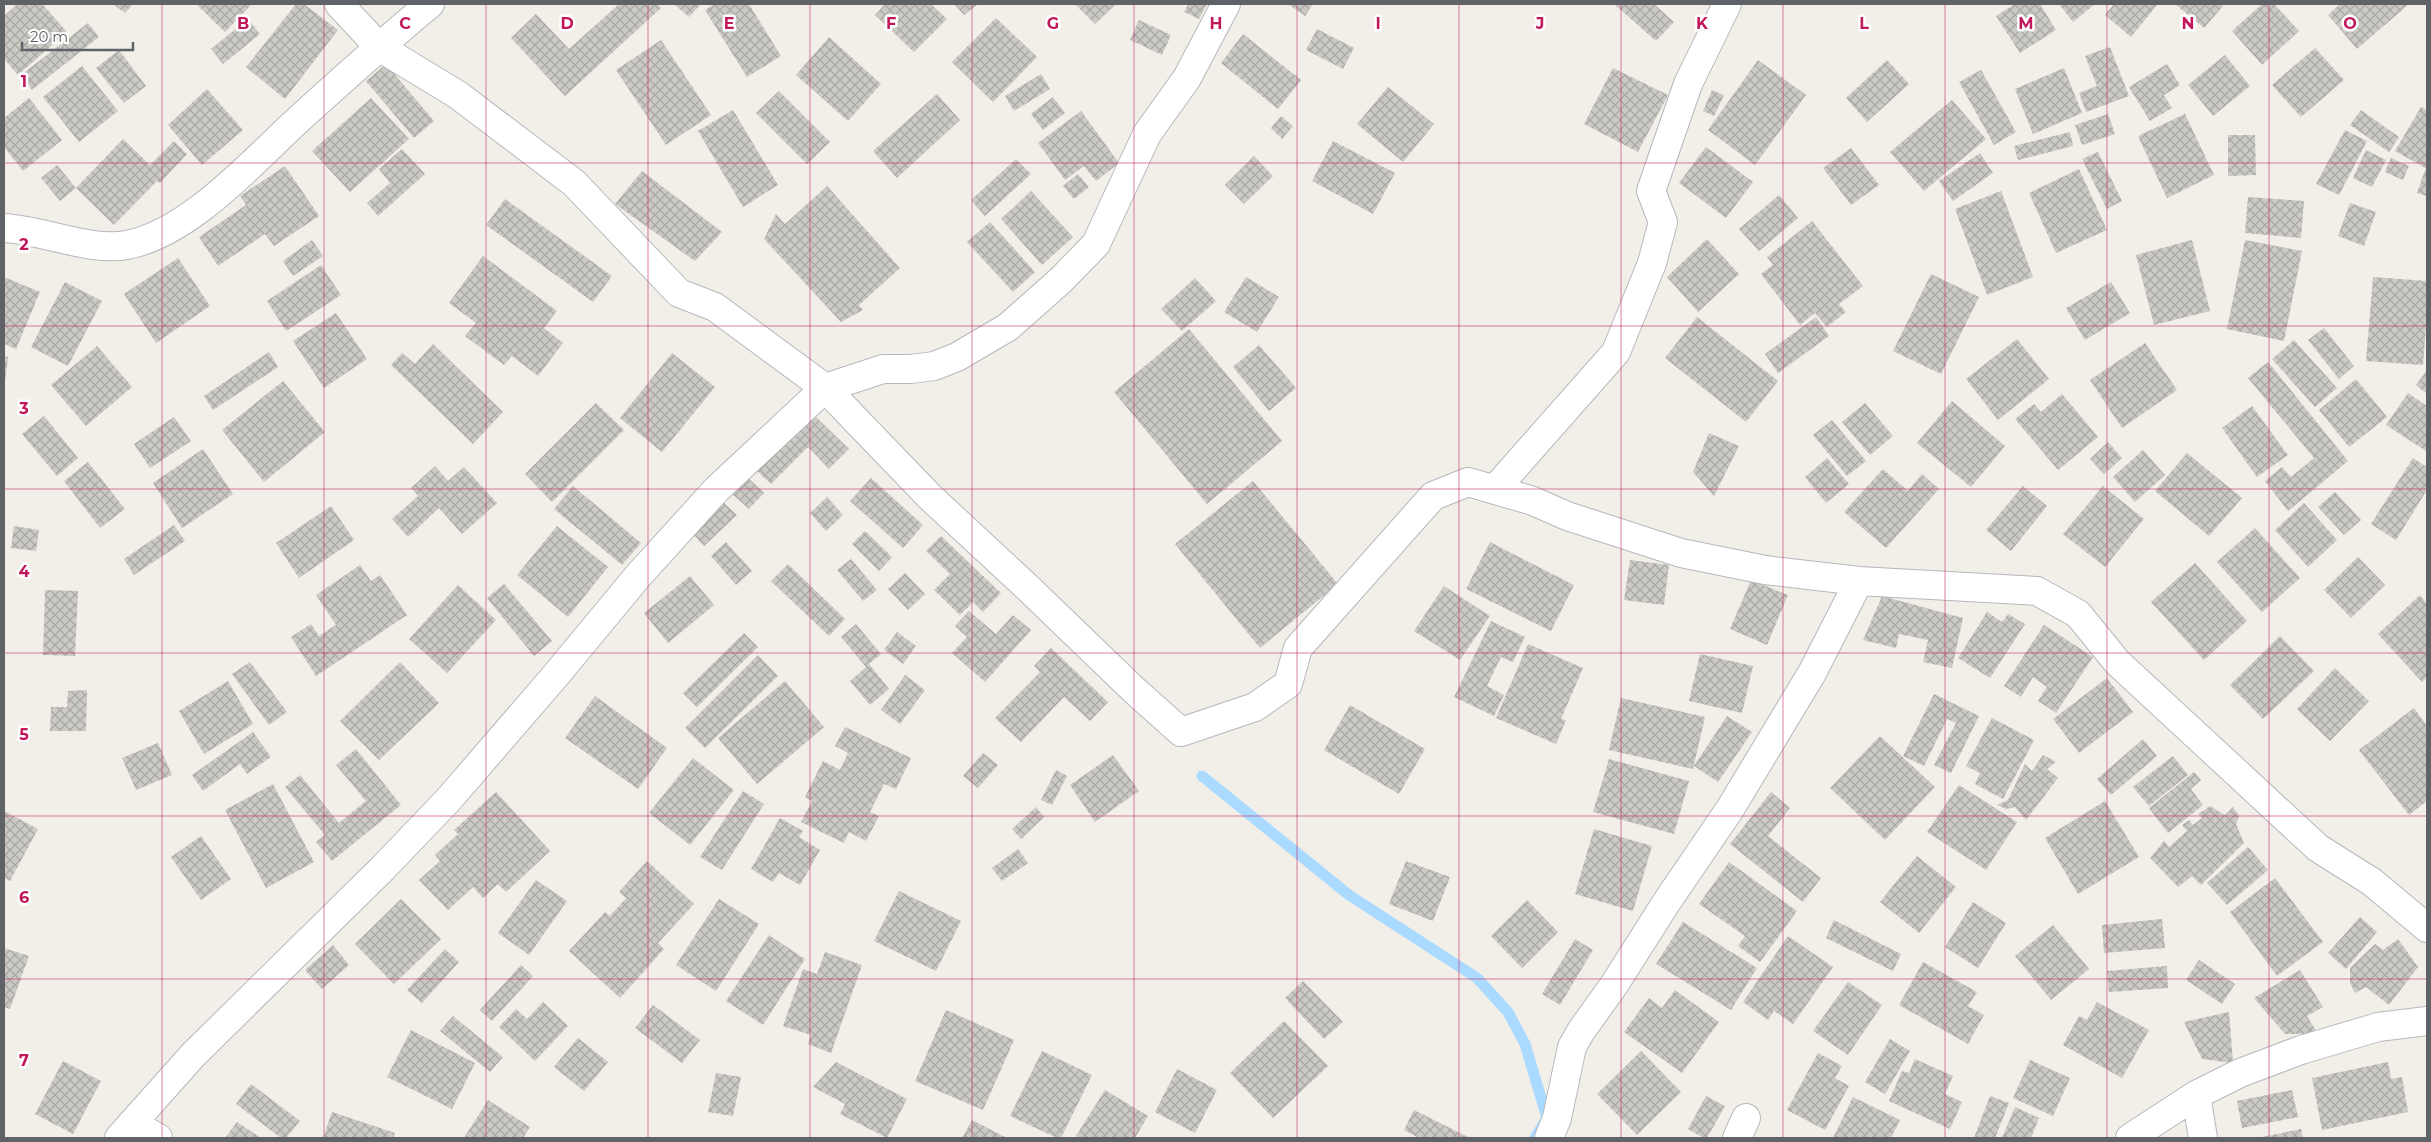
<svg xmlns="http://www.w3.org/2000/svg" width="2431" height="1142" font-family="Montserrat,sans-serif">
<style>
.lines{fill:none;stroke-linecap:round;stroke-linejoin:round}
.stream{stroke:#aadaff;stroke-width:11}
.building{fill:url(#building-cross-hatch)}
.street-casing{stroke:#b5b8bc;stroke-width:30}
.street{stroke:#fff;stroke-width:28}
.grid{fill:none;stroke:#c2185b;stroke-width:1;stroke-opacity:0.55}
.grid-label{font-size:16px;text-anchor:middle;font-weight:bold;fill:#c2185b;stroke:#fff;stroke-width:5;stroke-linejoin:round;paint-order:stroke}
</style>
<defs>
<pattern id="building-cross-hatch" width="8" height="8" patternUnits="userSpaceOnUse" patternTransform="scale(1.25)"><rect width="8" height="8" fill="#cccac5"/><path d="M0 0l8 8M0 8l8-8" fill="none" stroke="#a9a8a4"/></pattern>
</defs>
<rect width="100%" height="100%" fill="#f1efe8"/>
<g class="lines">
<path class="stream" d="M1202,776L1349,895L1477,978L1508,1012L1525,1044L1547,1118L1535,1138"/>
</g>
<path class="building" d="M17,4H45L43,5L67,32L18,75L4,59V16Z
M113,4H133L125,13Z
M196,4H252L225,32Z
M296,4H304L338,30L285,99L246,67Z
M619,4H657L661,8L565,96L511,38L536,14L569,49Z
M674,4H701L689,17Z
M714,4H749L781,56L747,77L705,10Z
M885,4H931L947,19L914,52L875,15Z
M954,4H978L964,15Z
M1075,4H1116L1095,24Z
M1188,4H1207L1199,19L1184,12Z
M1288,4H1313L1305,16Z
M1614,4H1654L1674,22L1656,41Z
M2015,4H2040L2056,30L2020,53L1996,16Z
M2059,4H2095L2073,22Z
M2114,4H2158L2131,37L2105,15Z
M2175,4H2220L2223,6L2204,28Z
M2262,4H2274L2299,31L2262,65L2232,31Z
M2340,4H2409L2357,49L2328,15Z
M996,18L1037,57L993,102L952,62Z
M248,19L260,34L223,64L211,49Z
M1139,20L1171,35L1162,55L1130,40Z
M88,23L99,37L32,90L21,75Z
M1317,29L1354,48L1343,69L1306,50Z
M1243,34L1301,80L1278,109L1221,63Z
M829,37L881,84L848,121L796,75Z
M661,40L711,115L666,145L616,70Z
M2110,47L2129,96L2086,112L2079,93L2097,86L2085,56Z
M2315,48L2344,80L2301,117L2272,85Z
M119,50L146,86L124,103L96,68Z
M2225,55L2250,86L2213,116L2188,85Z
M1758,60L1806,95L1755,165L1708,130Z
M1887,60L1909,84L1867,122L1846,98Z
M386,64L434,121L414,138L366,81Z
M2167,64L2180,85L2164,95L2172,108L2150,121L2129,87Z
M82,66L118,111L79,142L43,97Z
M1613,68L1668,95L1638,152L1584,124Z
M2064,68L2082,113L2033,134L2015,89Z
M1981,70L2016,132L1994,145L1959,82Z
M1041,74L1050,89L1014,111L1005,96Z
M1388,87L1434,124L1403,162L1357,124Z
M207,89L243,130L202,165L168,125Z
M1712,90L1724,95L1714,116L1703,111Z
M779,91L830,142L807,164L756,113Z
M937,94L960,120L897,178L873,151Z
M1053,97L1065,113L1043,130L1031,114Z
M29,98L62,140L23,171L4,147V118Z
M371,98L409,139L350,192L312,151Z
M1952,100L1986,139L1924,191L1890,152Z
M2421,107L2427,110V169L2395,151Z
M733,110L778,185L743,207L698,131Z
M2361,110L2399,137L2389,152L2350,125Z
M1081,111L1119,163L1096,181L1084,166L1065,180L1038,143Z
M2108,114L2115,134L2082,145L2075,125Z
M2185,114L2214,175L2167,198L2138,136Z
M1281,116L1293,126L1282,139L1271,128Z
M2345,130L2367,141L2339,195L2316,184Z
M2070,132L2073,146L2018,160L2014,146Z
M2228,135H2255L2256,175L2228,176Z
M123,139L150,165L174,141L187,154L160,183L157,181L114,225L76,188Z
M1333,141L1395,173L1373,214L1312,181Z
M1706,147L1753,182L1726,218L1679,183Z
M1851,148L1879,185L1851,205L1823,168Z
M402,149L425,174L378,216L367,203L390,183L379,169Z
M2366,150L2386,160L2372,187L2353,178Z
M2098,152L2122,201L2107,209L2082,159Z
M1980,153L1993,173L1953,201L1939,181Z
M1254,156L1273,176L1244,204L1225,185Z
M2391,158L2409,166L2403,180L2385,172Z
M1016,159L1031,174L985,216L971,200Z
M57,165L76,188L60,201L41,178Z
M285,166L319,216L274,246L265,234L218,266L199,237L246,205L240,196Z
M2079,169L2107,230L2056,253L2029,193Z
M2425,170H2427V196L2417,193Z
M642,171L722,232L695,261L615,204Z
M1078,174L1089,187L1074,199L1063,186Z
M827,186L900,268L859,305L863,310L841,322L764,239L776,214L785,224Z
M1031,191L1073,237L1042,265L1001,219Z
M2001,191L2033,277L1987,295L1955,209Z
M1779,195L1798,218L1759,251L1739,229Z
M2248,197L2304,201L2301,238L2245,233Z
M505,199L612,276L593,302L486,225Z
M2350,203L2376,212L2364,246L2338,236Z
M1812,221L1863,286L1839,304L1846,312L1827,327L1815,313L1800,325L1761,274L1773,265L1767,257Z
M990,222L1035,272L1013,292L967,242Z
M1707,239L1739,274L1698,312L1667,277Z
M312,240L323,256L293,276L283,261Z
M2192,240L2210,311L2154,325L2136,255Z
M2245,240L2302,251L2284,341L2227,329Z
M483,256L557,311L544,328L563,343L538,376L512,356L504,365L465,336L476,323L449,303Z
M178,258L210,306L156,343L124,294Z
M321,265L341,295L286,331L267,301Z
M1931,274L1979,297L1941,374L1893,351Z
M4,277L40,292L16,349L4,344Z
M1246,277L1279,297L1257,332L1224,312Z
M2373,277L2427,281V315L2423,365L2366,361Z
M1195,278L1216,301L1182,331L1161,309Z
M65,282L102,301L68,366L31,347Z
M2111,282L2130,313L2085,340L2066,308Z
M336,313L367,359L324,388L293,341Z
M1697,317L1778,381L1746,422L1665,358Z
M1816,317L1829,336L1778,373L1765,354Z
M2324,328L2354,366L2339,379L2308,340Z
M1189,329L1282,441L1207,504L1114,392Z
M2017,339L2049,379L1998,420L1966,379Z
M2294,340L2337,388L2315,407L2272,359Z
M2145,343L2177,390L2122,428L2090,380Z
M433,344L503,412L473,444L391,365L402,353L415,364Z
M1259,345L1296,388L1269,411L1233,367Z
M97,346L132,387L86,426L51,385Z
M269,352L278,367L213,410L204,396Z
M672,353L715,387L662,452L620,418Z
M4,356L8,357L5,382H4Z
M2268,362L2348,461L2288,511L2265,481L2282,467L2291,477L2314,458L2248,378Z
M2427,370V394L2416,385Z
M2356,379L2387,417L2349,447L2319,410Z
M283,381L325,432L264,482L222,430Z
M2408,393L2427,406L2426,451L2386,425Z
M2062,394L2098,437L2058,470L2015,419L2034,404L2041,412Z
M1952,401L2005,446L1971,487L1917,443Z
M596,403L624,430L552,502L525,474Z
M1865,403L1893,436L1870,455L1842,422Z
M2252,406L2288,455L2257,477L2222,428Z
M808,409L849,449L829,469L808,447L771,484L754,468Z
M44,416L78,458L57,476L22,434Z
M174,417L191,441L150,468L134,444Z
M1832,420L1866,461L1847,476L1813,435Z
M1709,433L1739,446L1714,496L1693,472Z
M2108,442L2122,458L2104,474L2090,459Z
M203,449L233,494L182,528L153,483Z
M2143,450L2165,475L2135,502L2113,477Z
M2187,453L2242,498L2209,536L2155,491Z
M1827,458L1849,484L1826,503L1805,477Z
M2413,458L2427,467V490L2396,540L2371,524Z
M88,462L125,509L100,528L64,481Z
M435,466L448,481L464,467L497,503L462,534L439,508L408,537L392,519L418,496L411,488Z
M1883,469L1908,491L1922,474L1939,489L1886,548L1844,512Z
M746,476L764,493L749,509L731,493Z
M871,478L923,525L903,548L850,501Z
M1253,481L1338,584L1260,648L1175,544Z
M573,486L641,543L622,565L554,509Z
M2023,486L2047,506L2011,551L1986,530Z
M2103,486L2144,519L2105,567L2063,534Z
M2335,492L2361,520L2344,535L2318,507Z
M827,497L843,515L826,531L810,513Z
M723,502L737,515L704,546L692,533Z
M2304,503L2337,540L2308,567L2275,530Z
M331,506L354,540L299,578L276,543Z
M174,525L185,541L134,575L124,559Z
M14,526L39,530L36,551L11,548Z
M557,526L608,567L568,617L517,575Z
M2255,528L2300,578L2262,612L2217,562Z
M865,531L892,557L879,571L852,544Z
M941,536L1001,593L983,612L973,602L960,615L934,590L950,574L926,551Z
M726,542L752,571L736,585L711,556Z
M1490,542L1574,585L1551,631L1466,589Z
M2358,557L2385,585L2351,618L2324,590Z
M851,559L877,590L863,601L837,570Z
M1630,560L1669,565L1664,605L1624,600Z
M2195,563L2247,621L2204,660L2151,602Z
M788,564L845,619L829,636L771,581Z
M360,565L371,581L380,575L407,615L316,676L291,637L311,624L319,636L336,625L316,595Z
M905,573L925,594L908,610L888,589Z
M690,576L714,605L668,643L644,613Z
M1751,580L1788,595L1767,645L1730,629Z
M504,584L552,641L534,656L487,598Z
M458,585L496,620L447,673L409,639Z
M1444,586L1490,616L1460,660L1414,631Z
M45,590L78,591L75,656L43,655Z
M2420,595L2427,604V677L2422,682L2378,634Z
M1882,596L1963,618L1952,668L1923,662L1928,640L1899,634L1896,648L1863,640Z
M969,611L996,634L1013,615L1031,630L985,682L952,653L967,637L955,626Z
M1987,612L2002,622L2008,614L2025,624L1990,678L1958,658Z
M1491,621L1525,637L1513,662L1501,657L1487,686L1504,695L1494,716L1454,697Z
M856,624L881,654L869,664L889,689L870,705L850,681L866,667L841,637Z
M2044,625L2093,657L2056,713L2038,701L2047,687L2033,677L2021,697L2004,686Z
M897,632L916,646L903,664L884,650Z
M744,633L758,647L697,707L683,693Z
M2280,636L2314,671L2263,719L2230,685Z
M1528,644L1583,668L1561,719L1566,720L1556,744L1496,718Z
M1051,648L1108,702L1090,721L1064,697L1021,742L995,718L1040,672L1034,666Z
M1700,654L1753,666L1742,713L1689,701Z
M758,655L778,676L705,748L685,728Z
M250,662L287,712L269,725L232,674Z
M400,662L439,703L379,760L340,721Z
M2335,668L2369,701L2330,741L2297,709Z
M905,675L925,690L900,724L881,710Z
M2107,678L2133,712L2079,753L2053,719Z
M228,681L253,724L204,754L179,711Z
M785,681L824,727L757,784L718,738Z
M87,690L86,731H50L51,707H67L68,691Z
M1934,694L1979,716L1951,773L1934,765L1956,723L1947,719L1924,766L1903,756Z
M595,696L667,748L638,789L565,738Z
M1621,698L1705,717L1693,769L1609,750Z
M1350,705L1425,749L1399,794L1324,750Z
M2414,708L2427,726V801L2409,815L2359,750Z
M1727,716L1752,732L1718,782L1694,766Z
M1992,718L2034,740L2003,799L1975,784L1980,773L1966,766Z
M845,727L911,758L896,789L884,784L870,812L879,816L866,841L849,832L844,843L801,822L812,801L805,797L823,761L840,770L848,753L835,746Z
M253,732L271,757L247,774L240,764L203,791L192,775Z
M1880,736L1935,787L1885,840L1830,788Z
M2143,739L2157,756L2111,795L2097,779Z
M158,743L172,775L136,790L122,758Z
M356,749L401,805L332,861L316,842L325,835L285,787L300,775L339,823L366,801L336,765Z
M983,753L998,765L978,788L963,776Z
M1113,755L1139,791L1095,822L1070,785Z
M2043,755L2056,762L2047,769L2058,778L2026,820L2015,807L2006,809L1997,805L2008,800L2025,764L2032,771Z
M2173,756L2188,775L2149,806L2133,787Z
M693,758L734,790L690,845L649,813Z
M1609,759L1689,781L1674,834L1593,812Z
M1056,770L1067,776L1052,805L1041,800Z
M2194,772L2201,780L2191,789L2203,805L2168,833L2149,808Z
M273,784L314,862L266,888L225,810Z
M1959,785L2017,822L1986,870L1927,832Z
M743,791L764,804L722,870L700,857Z
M496,792L550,851L506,892L498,884L483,898L473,887L448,910L419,880L440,861L435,855L458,834L454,830Z
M1771,792L1790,808L1768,836L1821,878L1803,902L1730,844Z
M2105,801L2139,857L2078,894L2045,838Z
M2210,806L2225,815L2233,807L2239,816L2236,824L2244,843L2201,885L2192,876L2178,887L2150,858L2164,841L2169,847L2187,831L2182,825L2189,820L2193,825L2202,818L2198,814Z
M1036,807L1044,817L1021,839L1012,829Z
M4,811L38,829L10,881L4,878Z
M780,818L803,831L799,837L820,850L800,885L779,873L773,882L751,869Z
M1594,829L1652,846L1633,911L1575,894Z
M201,836L231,879L201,900L171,857Z
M2248,847L2268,870L2227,905L2207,883Z
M1018,849L1028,863L1002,881L992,868Z
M1917,856L1956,887L1919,933L1880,902Z
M647,861L694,904L658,943L664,949L620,998L569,951L605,912L610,916L626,898L619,892Z
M1406,861L1450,877L1433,921L1389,904Z
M1729,862L1797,911L1760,962L1738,946L1745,936L1699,904Z
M2275,878L2323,942L2277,976L2230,912Z
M536,880L567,901L529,955L498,933Z
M899,891L961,921L936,971L874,941Z
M401,899L441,939L394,984L355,944Z
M719,899L759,924L716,991L676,965Z
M1527,900L1558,932L1522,968L1491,936Z
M1973,902L2006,923L1978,968L1945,947Z
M2360,917L2377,932L2346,969L2328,953Z
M2162,919L2165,948L2104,953L2102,925Z
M1834,920L1901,954L1893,971L1826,938Z
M1683,922L1757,968L1731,1010L1656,964Z
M2053,925L2089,969L2051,1000L2015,956Z
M769,935L805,959L763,1025L726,1001Z
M1788,936L1833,967L1793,1024L1774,1011L1768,1020L1743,1002Z
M1575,939L1593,950L1560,1005L1542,994Z
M2398,939L2418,967L2389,1005L2366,987L2355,993L2350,983V968L2375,944L2383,950Z
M333,945L349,965L322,989L305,970Z
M4,948L29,956L10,1009L4,1007Z
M445,949L459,962L422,1003L407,990Z
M825,952L862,965L831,1053L808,1044L811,1035L783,1026L803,969L817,974Z
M2199,960L2235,984L2222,1004L2186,980Z
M1923,962L1977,992L1968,1006L1984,1015L1968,1044L1899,1005Z
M521,965L533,976L492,1021L480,1010Z
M2167,966L2168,988L2109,992L2107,971Z
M2300,970L2323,1007L2307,1016L2318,1034H2285L2254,998Z
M1303,981L1343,1022L1324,1039L1285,998Z
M1848,982L1882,1005L1848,1055L1813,1031Z
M1675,990L1719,1022L1682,1073L1624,1032L1649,998L1662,1008Z
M543,1002L568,1026L535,1061L499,1027L516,1009L527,1019Z
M2097,1002L2149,1030L2122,1078L2063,1045L2079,1016L2087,1020Z
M653,1005L700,1040L682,1063L635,1028Z
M946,1010L1014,1040L983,1110L915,1081Z
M2229,1012L2233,1063L2202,1059L2184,1022Z
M453,1016L503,1057L490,1072L440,1031Z
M1284,1021L1328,1066L1273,1118L1230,1073Z
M411,1030L475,1063L452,1109L387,1077Z
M578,1038L608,1062L584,1091L554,1067Z
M1890,1039L1910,1051L1885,1094L1865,1082Z
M1042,1051L1092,1075L1061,1138H1057L1010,1116Z
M1641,1051L1681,1092L1637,1135L1597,1094Z
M1818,1053L1842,1066L1835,1078L1849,1086L1825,1130L1787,1110Z
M1915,1059L1953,1076L1945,1094L1962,1102L1950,1129L1889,1101L1902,1071L1909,1073Z
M2030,1060L2070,1078L2053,1116L2013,1098Z
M63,1061L101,1081L73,1134L35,1114Z
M836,1062L907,1099L887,1138L840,1114L845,1104L813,1087Z
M2388,1062L2391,1079L2402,1077L2408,1112L2322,1130L2312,1078Z
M1177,1069L1217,1090L1195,1133L1155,1112Z
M716,1073L741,1077L733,1116L708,1112Z
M251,1084L300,1121L286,1138H281L236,1104Z
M1105,1090L1148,1116L1135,1138H1080L1076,1136Z
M2292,1090L2298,1117L2242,1128L2237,1101Z
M1706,1096L1725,1106L1707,1138H1704L1688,1129Z
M1990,1096L2009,1103L1995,1138H1974Z
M1853,1097L1900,1120L1891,1138H1833Z
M488,1100L530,1127L523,1138H464Z
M2015,1107L2039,1118L2031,1138H2002Z
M1414,1110L1470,1138H1419L1404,1130Z
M332,1112L395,1133L393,1138H323Z
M972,1120L1007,1138H962Z
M237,1122L261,1138H225Z
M2301,1129L2303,1138H2262V1137Z"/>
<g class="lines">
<g class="street-casing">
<path id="street" d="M339,4L379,47L458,95L574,183L679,293L715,307L825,388L930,497L1026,586L1134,690L1181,732L1255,707L1288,684L1298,648L1433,496L1468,482L1533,501L1567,516L1681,553L1765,570L1859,581L2037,591L2078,614L2117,662L2318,848L2372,882L2427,928
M4,228C42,230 91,252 127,245C190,233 253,161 299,119C342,80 385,41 430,4
M1496,488L1616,352L1652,263L1663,222L1651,191L1688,84L1727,4
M2196,1095L2203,1138
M132,1123L158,1138
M119,1138L193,1055L383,868L449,799L556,675L638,576L716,490L825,388L883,369H911L934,366L957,357L1008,327L1061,280L1096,244L1147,134L1187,78L1226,4
M1549,1138L1557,1118L1572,1047L1581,1031L1614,985L1666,903L1730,809L1812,673L1859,581
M1737,1138L1746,1118
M2130,1138L2196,1095L2240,1073L2301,1050L2378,1027L2427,1021"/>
</g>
<use href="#street" class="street"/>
</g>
<path class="grid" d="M162,4V1138M324,4V1138M486,4V1138M648,4V1138M810,4V1138M972,4V1138M1134,4V1138M1297,4V1138M1459,4V1138M1621,4V1138M1783,4V1138M1945,4V1138M2107,4V1138M2269,4V1138M4,163H2427M4,326H2427M4,489H2427M4,653H2427M4,816H2427M4,979H2427"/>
<g class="grid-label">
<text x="243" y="29">B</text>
<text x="405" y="29">C</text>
<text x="567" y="29">D</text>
<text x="729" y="29">E</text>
<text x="891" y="29">F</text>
<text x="1053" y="29">G</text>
<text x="1216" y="29">H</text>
<text x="1378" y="29">I</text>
<text x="1540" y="29">J</text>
<text x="1702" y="29">K</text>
<text x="1864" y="29">L</text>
<text x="2026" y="29">M</text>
<text x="2188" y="29">N</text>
<text x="2350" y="29">O</text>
<text x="24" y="87">1</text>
<text x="24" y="250">2</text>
<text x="24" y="414">3</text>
<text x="24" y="577">4</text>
<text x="24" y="740">5</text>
<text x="24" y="903">6</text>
<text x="24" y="1066">7</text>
</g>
<rect width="2431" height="1142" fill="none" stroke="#5f6368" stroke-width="10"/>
<path d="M22 42v8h111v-8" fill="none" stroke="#5f6368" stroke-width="2.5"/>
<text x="30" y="42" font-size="15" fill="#5f6368" stroke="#ffffff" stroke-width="4" paint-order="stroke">20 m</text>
</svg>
